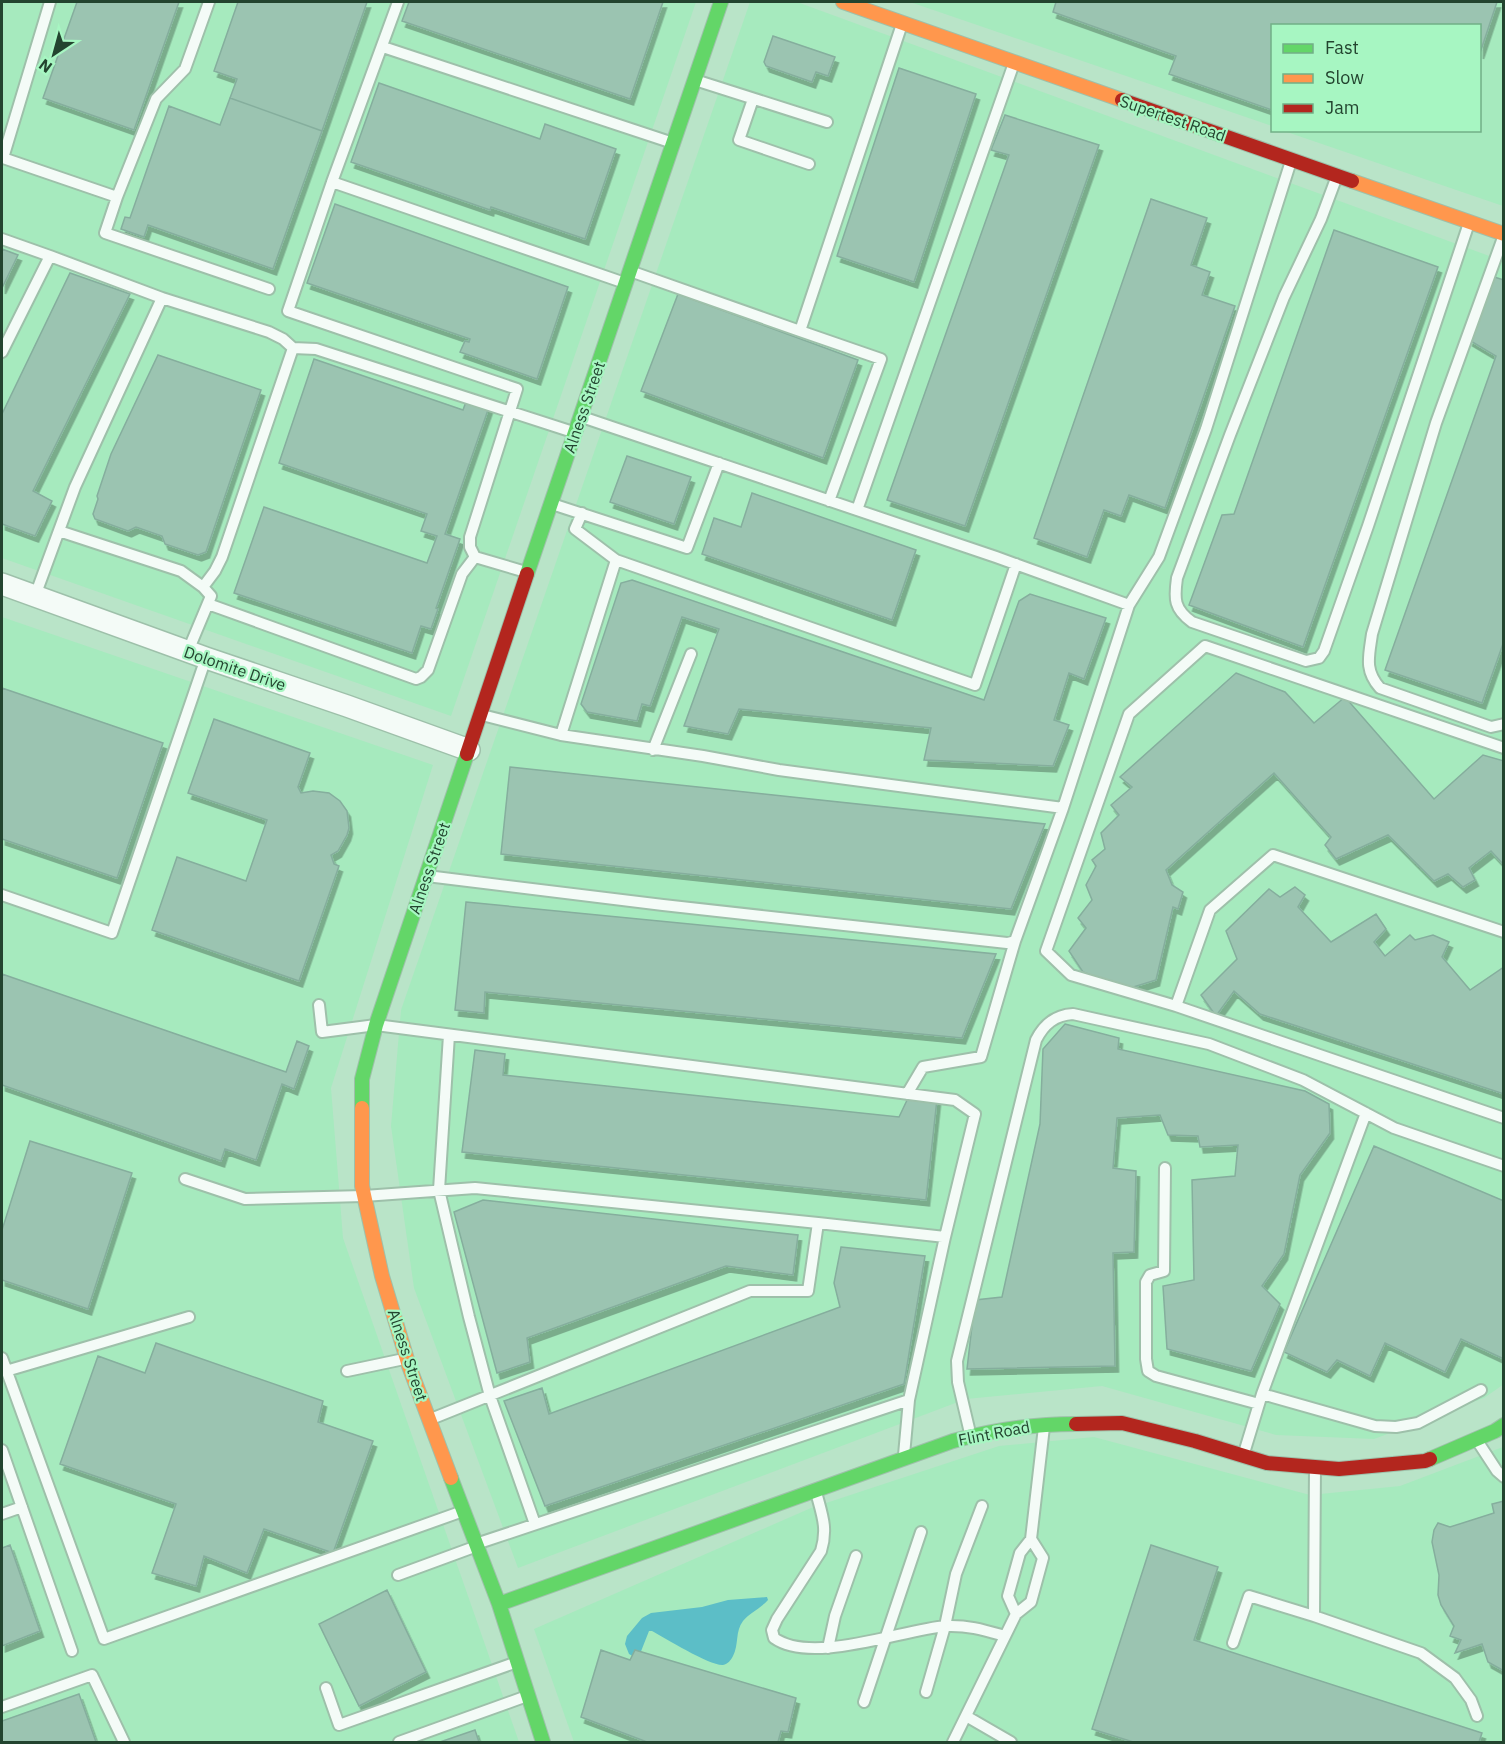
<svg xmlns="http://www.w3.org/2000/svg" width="1505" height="1744" font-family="'IBM Plex Sans',sans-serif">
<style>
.built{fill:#a6eabe}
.water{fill:#5cbec7}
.building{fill:#9bc4b1;stroke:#85ae9d;stroke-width:1.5;filter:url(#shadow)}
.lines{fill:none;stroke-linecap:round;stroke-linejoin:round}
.lane-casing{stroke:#9ec0aa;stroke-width:14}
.street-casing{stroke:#9ec0aa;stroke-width:24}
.fast-casing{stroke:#9ec0aa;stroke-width:16}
.slow-casing{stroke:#9ec0aa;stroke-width:16}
.jam-casing{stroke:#9ec0aa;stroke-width:16}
.lane{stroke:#f4fbf7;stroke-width:10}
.street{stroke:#f4fbf7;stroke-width:21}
.fast{stroke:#63d668;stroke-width:14}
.slow{stroke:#ff974d;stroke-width:14}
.jam{stroke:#b3261e;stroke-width:14}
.labels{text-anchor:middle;stroke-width:4.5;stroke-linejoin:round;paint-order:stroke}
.street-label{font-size:16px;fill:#23442f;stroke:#a7f6c2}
</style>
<defs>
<filter id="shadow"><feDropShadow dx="3.5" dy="6" stdDeviation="0" flood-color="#0004"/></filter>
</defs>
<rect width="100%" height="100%" fill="#b9e4c8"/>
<path class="built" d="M2,2H696L451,716L2,558Z
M750,2H797L1503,261L1504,1384L1484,1398L1374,1439L1276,1435L1102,1386L966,1399L518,1568L414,1288L391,1126L401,1010Z
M910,2H1503V206L1284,131L1480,130V26H1272V126Z
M2,617L433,765L331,1088L343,1238L519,1742H2Z
M1094,1437L1310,1495L1400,1486L1503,1447V1742H574L534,1629L811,1508L999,1446Z"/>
<path class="water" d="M767,1597L768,1600C760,1609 749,1613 743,1621C735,1631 739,1645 733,1656C731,1660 728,1664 723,1665C710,1666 665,1638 652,1631H649L638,1659L629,1654L625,1644L627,1636L642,1618L651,1613L702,1607L728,1600Z"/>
<path class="building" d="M77,2H179L134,130L43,98Z
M238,2H367L322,131L230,98L237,79L214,71Z
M409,2H663L630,99L402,21Z
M1056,2H1497L1480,53V26H1272V110L1169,74L1176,56L1053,12Z
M773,36L835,57L828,76L816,72L812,82L766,66L764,62Z
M899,68L976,94L914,282L837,256Z
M379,83L540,139L545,124L616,149L585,239L491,207L490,210L351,162Z
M230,98L322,131L273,269L148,225L144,237L121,229L125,217L130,218L169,106L220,125Z
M1005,115L1099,145L965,526L887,500L1009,155L991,150Z
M1151,199L1207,218L1191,265L1210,272L1202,295L1235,306L1165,508L1129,495L1121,516L1104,510L1087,557L1034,538Z
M335,204L568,287L537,379L460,352L465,341L469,342L470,339L307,283Z
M1334,230L1438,267L1303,647L1189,605L1222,515L1234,514Z
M2,249L18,255L2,288Z
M70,273L130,294L33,491L52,501L35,536L2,524V414Z
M1491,276L1504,280V641L1482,703L1385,670L1496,356L1469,340Z
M678,294L858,360L823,458L641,391Z
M158,355L261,390L206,552L198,555L165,544L162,536L136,527L128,531L95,519L93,514L98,499L97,496L111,454Z
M314,359L463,410L467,399L489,407L445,534L460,539L436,608L438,609L431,629L421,626L412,653L234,593L264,507L427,563L437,536L421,531L427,514L279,463Z
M627,456L691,477L674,524L610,502Z
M752,493L916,550L892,620L702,554L714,518L741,527Z
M632,580L984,700L1019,601L1030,594L1106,618L1084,679L1069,673L1054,720L1069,725L1053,766L924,760L931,728L739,709L728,734L684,726L719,629L682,617L650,706L642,704L637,721L587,712L581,704L621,583Z
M1236,673L1285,692L1314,723L1345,697L1434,799L1483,755L1504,761V865L1491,851L1469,868L1475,880L1463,887L1448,874L1434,881L1388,835L1336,859L1325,845L1331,837L1274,773L1166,870L1172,885L1183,892L1178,909L1173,907L1156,980L1127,989L1083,972L1069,951L1086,928L1078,918L1092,900L1086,885L1096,866L1092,860L1105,849L1101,833L1119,815L1111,805L1132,787L1120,777Z
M2,688L163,743L117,878L2,839Z
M214,719L310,753L298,787L301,793L313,791L329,793L340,801L347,811L349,828L347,835L338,851L331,855L334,864L339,866L299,981L152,930L177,857L246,881L267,820L188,793Z
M510,767L1045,824L1011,909L501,854Z
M1295,887L1305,895L1298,907L1331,942L1376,914L1386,929L1374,942L1385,956L1410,935L1415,940L1433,935L1449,942L1442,957L1470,990L1504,967V1094L1260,1014L1234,991L1216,1016L1201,995L1237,959L1226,931L1269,889L1280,897Z
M466,902L996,954L962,1038L485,992L484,1013L455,1010Z
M2,974L286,1072L297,1041L309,1046L294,1089L282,1084L256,1160L225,1149L221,1161L2,1085Z
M1065,1024L1119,1038L1118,1049L1305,1091L1329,1104L1330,1133L1300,1175L1284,1254L1262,1286L1280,1304L1251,1371L1167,1349L1163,1286L1194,1280L1192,1180L1235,1176L1238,1145L1200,1147L1198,1136L1168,1135L1160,1115L1117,1118L1113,1168L1136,1171L1134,1252L1113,1253L1115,1366L967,1369L975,1300L1002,1297L1040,1124L1043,1049Z
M475,1050L505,1054L503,1075L899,1117L909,1096L937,1099L926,1200L462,1152Z
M30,1141L132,1173L88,1309L2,1280V1230Z
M1374,1146L1504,1201V1359L1461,1339L1445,1372L1385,1343L1370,1376L1337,1360L1327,1372L1284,1352Z
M483,1200L798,1235L793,1275L726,1266L527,1338L530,1362L497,1373L454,1212Z
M841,1247L925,1256L904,1384L545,1506L504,1401L542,1388L549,1414L840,1307L834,1283Z
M156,1343L323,1401L318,1422L373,1441L333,1553L264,1529L247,1573L204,1556L196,1586L152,1573L176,1504L60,1464L98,1356L145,1373Z
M1504,1501V1671L1488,1662L1482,1644L1455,1653L1461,1640L1450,1636L1454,1626L1441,1605L1438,1595L1439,1575L1432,1542L1434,1530L1438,1523L1450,1527L1494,1513L1492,1504Z
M10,1545L40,1631L2,1646V1548Z
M1151,1545L1218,1567L1194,1640L1482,1733L1479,1742H1133L1092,1729Z
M387,1590L426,1672L359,1706L319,1624Z
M601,1650L630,1660L635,1650L796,1698L788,1732L781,1731L778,1742H647L581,1717Z
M79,1694L96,1742H2V1721Z
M475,1730L479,1742H440Z"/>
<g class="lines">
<g class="lane-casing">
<path id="lane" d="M50,2L3,158L117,197L156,99L185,69L209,2
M383,47L673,143
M695,80L827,122
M753,99L739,140L809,164
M1337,176L1321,219L1284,297L1230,435L1177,578C1174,599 1174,609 1192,622L1306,661L1319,658L1324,651L1368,526L1469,223
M332,182L398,2
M117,197L105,233L269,289
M1504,235L1436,423L1372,634C1369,656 1364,670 1380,688L1491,727L1504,724
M2,239L50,256L2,352
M630,271L800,331L902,24
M162,298L269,332L283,339L293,348L222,557L215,571L203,587
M800,331L881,359L829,501
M293,348L316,349L573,432
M582,417L996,557L1129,605L1159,557L1206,429L1291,161
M552,504L687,548L719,463
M857,510L1014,63
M582,513L575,529L616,560
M59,531L181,571L203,587L211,596L188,651
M526,572L475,557L470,547V537L517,389L288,311L332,182L622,282
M35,596L75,487L162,298L50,256
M208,604L416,679L421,677L428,670L462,574L475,557
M561,735L616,560L975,685L1016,564
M1504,748L1205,646L1129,714L1046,951L1071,975L1176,1006L1504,1118
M653,750L691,654
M1063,808L1129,605
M427,876L663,905L1007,943L1015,941L1063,808L779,770L703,756L561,735L482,715
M2,895L112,933L206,658
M319,1005L322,1032L376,1025L955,1100L975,1114L945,1237
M1176,1006L1210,910L1273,855L1504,932
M449,1035L439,1190L469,1317L490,1396L535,1524
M907,1094L923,1067L981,1057L1015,941
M1165,1168L1164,1271L1150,1275L1146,1282V1359L1148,1371L1156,1376L1259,1404
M185,1179L245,1199L364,1196L475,1188L818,1223L808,1291H750L431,1419
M2,1358L104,1639L463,1511
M6,1371L189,1317
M347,1371L404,1359
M1262,1394L1366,1113
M970,1433L958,1382L957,1361L1036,1040C1044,1024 1055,1015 1073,1014L1209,1044L1303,1080L1394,1128L1504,1166
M1478,1442L1497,1471L1504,1477
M2,1450L72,1651
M1244,1453L1262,1394L1375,1426L1396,1427L1418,1423L1481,1390
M904,1455L909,1400
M816,1492C822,1515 828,1528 821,1551L777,1619L772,1630L774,1638C812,1665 901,1630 946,1626C968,1625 984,1630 1005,1636
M2,1514L22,1507
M1031,1539L1043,1558L1031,1602L1016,1614L1008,1596L1020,1553L1031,1539L1044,1427
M479,1543L909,1400L945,1237L818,1223
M398,1575L477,1546
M1314,1616L1421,1653L1455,1678L1471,1700L1477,1716
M1233,1643L1249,1596L1314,1616L1315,1467
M828,1648L835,1616L856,1556
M326,1688L339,1725L517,1662
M926,1692L945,1626L956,1574L982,1506
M864,1702L921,1532
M2,1707L92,1675L124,1742
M966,1716L1011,1742
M399,1742L527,1696
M953,1742L1016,1614"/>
</g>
<g class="street-casing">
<path id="street" d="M2,584L206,658L347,706L469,750"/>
</g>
<g class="fast-casing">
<path id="fast" d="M527,574L721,2
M362,1108V1079L376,1025L467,754
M1430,1459L1495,1431L1504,1425
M451,1478L499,1604L543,1742
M499,1604L953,1441C993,1430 1035,1424 1076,1424"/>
</g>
<g class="slow-casing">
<path id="slow" d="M843,2L1122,100
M1352,181L1504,234
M362,1108V1186L382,1276L409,1366L451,1478"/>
</g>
<g class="jam-casing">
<path id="jam" d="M1122,100L1352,181
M467,754L527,574
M1076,1424L1122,1423L1195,1441L1267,1463L1339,1469L1425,1461L1430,1459"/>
</g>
<use href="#lane" class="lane"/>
<use href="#street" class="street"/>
<use href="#fast" class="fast"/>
<use href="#slow" class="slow"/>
<use href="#jam" class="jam"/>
</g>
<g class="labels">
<g class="street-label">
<text transform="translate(1173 118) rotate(19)" y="6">Supertest Road</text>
<text transform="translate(584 407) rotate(-71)" y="6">Alness Street</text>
<text transform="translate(235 668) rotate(19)" y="6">Dolomite Drive</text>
<text transform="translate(429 868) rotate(-71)" y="6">Alness Street</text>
<text transform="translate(408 1355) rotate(72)" y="6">Alness Street</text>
<text transform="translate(994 1433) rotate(-11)" y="6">Flint Road</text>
</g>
</g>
<rect width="1505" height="1744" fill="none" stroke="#23442f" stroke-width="6"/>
<rect x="1271" y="24" width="210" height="108" fill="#a7f6c2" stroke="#72af87" stroke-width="1.5"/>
<rect x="1283" y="44" width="30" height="9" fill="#63d668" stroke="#72af87" stroke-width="1.5"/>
<text x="1325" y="54" font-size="18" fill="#23442f">Fast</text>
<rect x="1283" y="74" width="30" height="9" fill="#ff974d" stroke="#72af87" stroke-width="1.5"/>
<text x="1325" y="84" font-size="18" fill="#23442f">Slow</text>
<rect x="1283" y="104" width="30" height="9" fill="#b3261e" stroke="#72af87" stroke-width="1.5"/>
<text x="1325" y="114" font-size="18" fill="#23442f">Jam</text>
<g transform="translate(54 54) rotate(216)" stroke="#a7f6c2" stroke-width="4.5" paint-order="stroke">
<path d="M0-4.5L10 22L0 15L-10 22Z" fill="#23442f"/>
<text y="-9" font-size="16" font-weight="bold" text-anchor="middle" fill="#23442f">N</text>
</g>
</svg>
